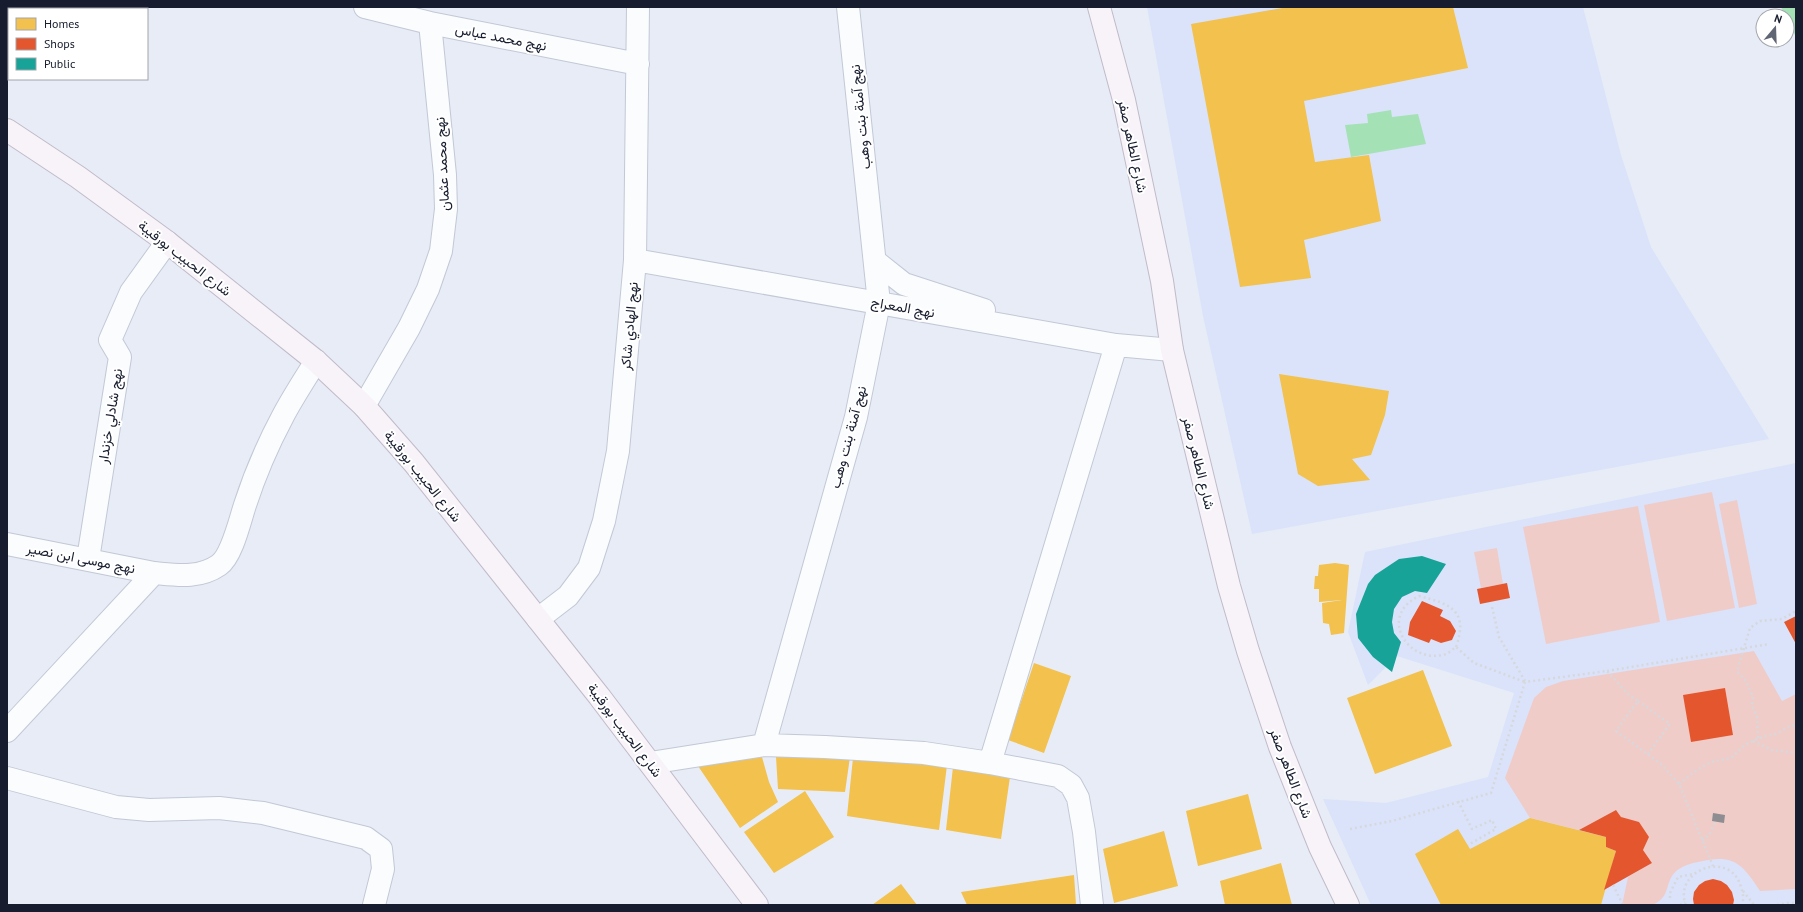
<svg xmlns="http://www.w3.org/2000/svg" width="1803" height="912" font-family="'PT Sans',Vazirmatn,sans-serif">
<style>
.built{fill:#dae3fa}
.green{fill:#f0ccc9}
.water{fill:#a4e2b6}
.homes{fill:#f2c14e}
.shops{fill:#e4572e}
.public{fill:#17a398}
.industry{fill:#8d8d92}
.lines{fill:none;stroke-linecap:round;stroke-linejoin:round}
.minor-casing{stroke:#c2c8d5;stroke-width:24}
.major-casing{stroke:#c0bbc8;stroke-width:24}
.path{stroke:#d7d8dc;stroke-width:2.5;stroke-dasharray:2 3;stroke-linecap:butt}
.minor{stroke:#fbfcfe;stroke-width:22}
.major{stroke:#f7f3f9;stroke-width:22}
.labels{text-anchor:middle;stroke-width:4;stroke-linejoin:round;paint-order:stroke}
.street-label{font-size:14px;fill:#171d2e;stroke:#fff}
</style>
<rect width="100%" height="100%" fill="#e7ecf6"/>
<path class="built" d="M1147,7H1583L1621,155L1651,247L1769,439L1252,534L1203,316Z
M1796,463V905H1371L1323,799L1386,803L1488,777L1514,693L1397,656L1368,685L1348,632L1365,552Z"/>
<path class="green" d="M1712,492L1735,608L1667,621L1644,505Z
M1737,500L1757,604L1739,608L1719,504Z
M1638,506L1660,622L1546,644L1523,527Z
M1497,548L1503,584L1481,588L1474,552Z
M1754,651L1782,701L1796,694V889L1760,891C1741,862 1733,854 1698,862C1688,864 1678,867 1672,876C1665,888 1669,898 1652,905C1644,908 1630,905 1622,905L1628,877L1652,863L1643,850L1649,837L1621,817L1616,810L1579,830L1530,818L1505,778L1534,698L1546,687L1563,681Z"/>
<path class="water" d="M1781,7H1796V37L1787,19V16H1785Z
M1391,110L1392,117L1418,114L1426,144L1351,157L1345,125L1368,123L1367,114Z"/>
<path class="homes" d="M1288,7H1453L1468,68L1304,101L1315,162L1369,155L1381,221L1304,240L1311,278L1240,287L1191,24Z
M1279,374L1389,391L1385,415L1371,455L1352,459L1370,480L1318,486L1298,474Z
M1335,563L1349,565L1344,633L1331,635L1329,624L1323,623L1322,603L1342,600L1319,602V589H1314L1315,576H1318L1319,565Z
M1034,663L1071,676L1044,753L1008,740Z
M1423,670L1452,746L1375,774L1347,698Z
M760,750L769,782L778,802L740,828L698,766Z
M776,757H850L845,792L778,789Z
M853,758L947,765L939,830L847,816Z
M953,767L1011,770L1001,839L946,830Z
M805,791L834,837L774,873L744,832Z
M1248,794L1262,849L1198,866L1186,811Z
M1530,818L1606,837V847L1616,851L1601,905H1441L1415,854L1458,829L1470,849Z
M1164,831L1178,886L1114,903L1103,849Z
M1281,863L1292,905H1225L1220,881Z
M1074,875L1076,905H967L961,892Z
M901,884L917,905H872Z"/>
<path class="shops" d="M1507,583L1510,598L1480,604L1477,589Z
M1422,601L1443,610L1440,616L1450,621L1456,631L1452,640L1441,643L1431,639L1429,643L1408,635L1410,622Z
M1796,616V644L1784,622Z
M1725,688L1733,735L1691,742L1683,695Z
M1616,810L1621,817L1639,822L1649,837L1643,850L1652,863L1604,890L1616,851L1606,847V837L1579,830Z
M1713,879L1721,881L1727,885L1732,892L1734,900L1733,905H1694L1693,899L1694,892L1699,885L1705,881Z"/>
<path class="public" d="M1422,556L1446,564L1427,593L1415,591L1402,597L1394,609L1392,622L1394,633L1401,642L1392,672L1373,657L1358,638L1356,614L1368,584L1375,575L1399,559Z"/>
<path class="industry" d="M1713,813L1725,815L1724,823L1712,821Z"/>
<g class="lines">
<g class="minor-casing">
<path id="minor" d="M365,7L430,23L638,64
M635,260L1116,345L1172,350
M875,261L904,284L984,310
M364,406L409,328L428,289L441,251L446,209L445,175L430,23
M7,544L154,573
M88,559L120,357L110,340L131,292L167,242
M538,619L568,596L589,568L604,521L618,451L635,260L638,7
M7,731L154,573C176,575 199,579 219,565C232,556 240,520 245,505C255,474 268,444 283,416C293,397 305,379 316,361
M764,745L825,747L924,753L990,763L1116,345
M650,763L764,745L856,417L879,303L848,7
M990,763L1058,776L1071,785L1078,798L1084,832L1092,905
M7,778L116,807L149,810L219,808L263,813L366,838L381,849L383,869L374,905"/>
</g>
<g class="major-casing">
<path id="major" d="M1099,7L1124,100L1162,281L1172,350L1229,586L1248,651L1280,747L1320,847L1348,905
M7,130L78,177L167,242L316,361L364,406L414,463L599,696L757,905"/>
</g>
<path class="path" d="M1492,607L1499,637L1525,681
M1456,647C1469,610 1450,604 1419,596C1376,617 1410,666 1446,654C1449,653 1453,649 1456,647L1474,663L1525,682
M1607,671L1769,644
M1638,701L1670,724L1648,754
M1758,738L1757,717L1752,706L1753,697L1746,681L1737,671L1750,628L1760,621L1782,619L1796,611
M1753,741L1772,750L1796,753
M1679,784L1694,772L1711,762L1731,758L1746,744L1762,737L1776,734L1790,726L1796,725
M1458,801L1472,829L1492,820L1496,829L1468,845
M1350,829L1392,821L1491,793L1525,682L1607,671L1628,694L1638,701L1616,731L1661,764L1679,784L1713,866
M1702,840L1709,835L1716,821
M1613,885L1623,905
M1743,891L1754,905
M1670,898V893L1678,877L1693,874
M1680,905L1685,902
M1686,905C1672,871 1730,848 1741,887C1743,893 1744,899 1742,905
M1777,905L1787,903H1796"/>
<use href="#minor" class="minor"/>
<use href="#major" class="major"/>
</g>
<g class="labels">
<g class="street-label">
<text transform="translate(501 37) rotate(11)" y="5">نهج محمد عباس</text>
<text transform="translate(860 117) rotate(-96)" y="5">نهج آمنة بنت وهب</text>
<text transform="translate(1133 146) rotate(78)" y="5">شارع الطاهر صفر</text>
<text transform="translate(442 164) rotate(-93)" y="5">نهج محمد عثمان</text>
<text transform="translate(185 258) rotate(38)" y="5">شارع الحبيب بورقيبة</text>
<text transform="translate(903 307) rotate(10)" y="5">نهج المعراج</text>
<text transform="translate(629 326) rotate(-85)" y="5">نهج الهادي شاكر</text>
<text transform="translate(110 416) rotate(-81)" y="5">نهج شادلي خزندار</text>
<text transform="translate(848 437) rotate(-75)" y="5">نهج آمنة بنت وهب</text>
<text transform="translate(1199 463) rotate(76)" y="5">شارع الطاهر صفر</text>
<text transform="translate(423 476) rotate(51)" y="5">شارع الحبيب بورقيبة</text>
<text transform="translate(81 558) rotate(11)" y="5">نهج موسى ابن نصير</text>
<text transform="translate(625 730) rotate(53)" y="5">شارع الحبيب بورقيبة</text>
<text transform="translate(1291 773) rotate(69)" y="5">شارع الطاهر صفر</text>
</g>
</g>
<rect width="1803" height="912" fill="none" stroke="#171d2e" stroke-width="16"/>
<rect x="8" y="8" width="140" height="72" fill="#ffffff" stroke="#a2a5ab"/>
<rect x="16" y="18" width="20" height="12" fill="#f2c14e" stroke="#a2a5ab"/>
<text x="44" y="28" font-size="12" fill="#171d2e">Homes</text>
<rect x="16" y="38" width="20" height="12" fill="#e4572e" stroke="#a2a5ab"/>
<text x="44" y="48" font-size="12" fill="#171d2e">Shops</text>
<rect x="16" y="58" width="20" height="12" fill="#17a398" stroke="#a2a5ab"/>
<text x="44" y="68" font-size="12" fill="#171d2e">Public</text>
<g transform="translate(1775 28) rotate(19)"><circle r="19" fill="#ffffff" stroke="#a2a5ab"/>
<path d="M0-3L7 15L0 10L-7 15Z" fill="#606574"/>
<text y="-6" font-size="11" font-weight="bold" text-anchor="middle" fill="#171d2e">N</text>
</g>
</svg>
